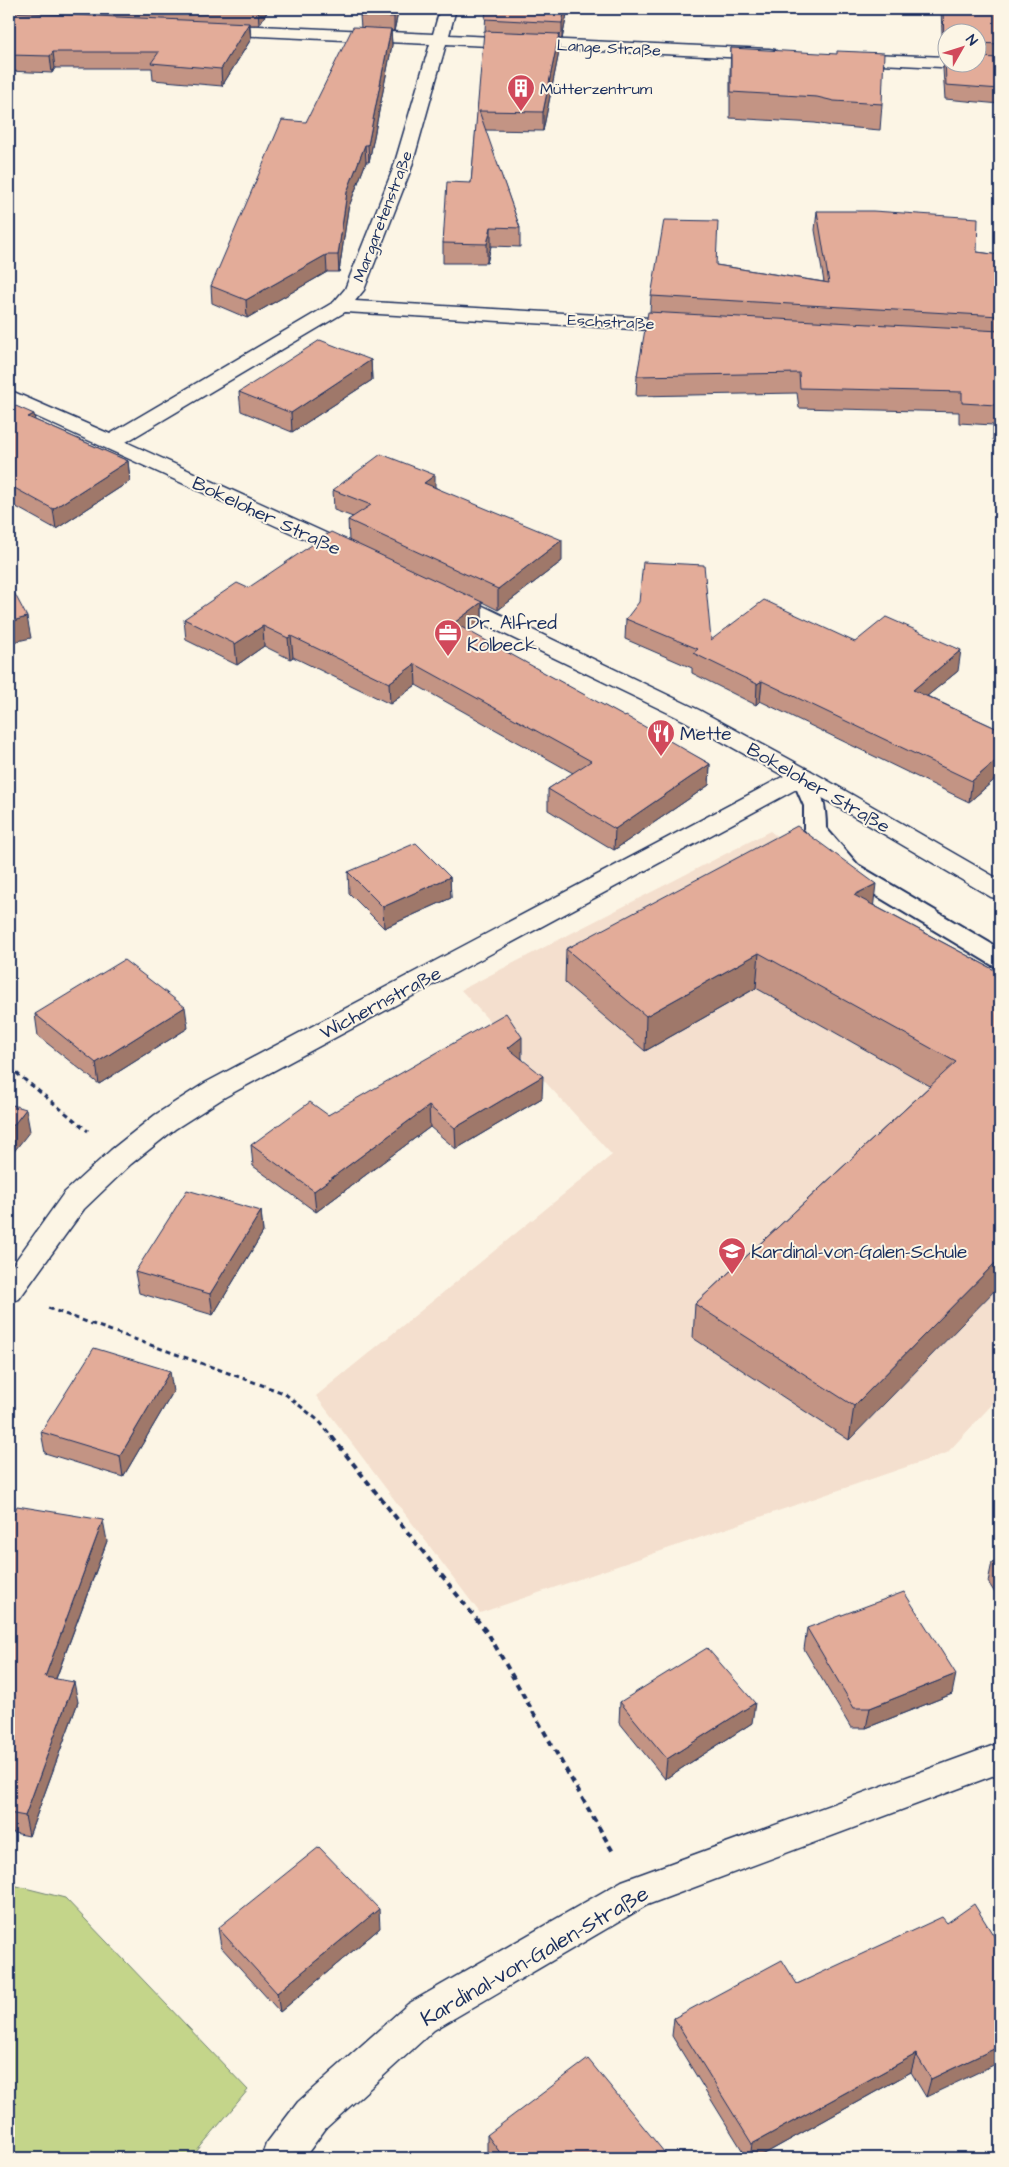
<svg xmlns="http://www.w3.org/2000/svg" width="1009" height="2167" font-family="'Architects Daughter',sans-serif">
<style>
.built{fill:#f4dfce}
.green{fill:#c4d58a;stroke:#708274}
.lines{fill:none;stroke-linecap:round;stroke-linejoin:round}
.lane-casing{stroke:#1b2f5e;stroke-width:4}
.street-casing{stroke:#1b2f5e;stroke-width:3}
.path-far1{stroke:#1b2f5e;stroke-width:3;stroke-dasharray:5 4;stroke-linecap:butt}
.path{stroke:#1b2f5e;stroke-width:4;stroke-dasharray:6 5;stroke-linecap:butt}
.lane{fill:#fcf5e5;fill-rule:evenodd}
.street{fill:#fcf5e5;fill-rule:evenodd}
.wall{fill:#c39484;stroke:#1b2f5e;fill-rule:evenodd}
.shaded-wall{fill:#9f786b;stroke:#1b2f5e}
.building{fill:#e3ac99;stroke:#1b2f5e}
.labels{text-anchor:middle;stroke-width:4;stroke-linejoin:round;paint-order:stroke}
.far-street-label{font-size:16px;fill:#1b2f5e;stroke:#fcf5e5}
.far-poi-label{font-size:16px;fill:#1b2f5e;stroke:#fcf5e5;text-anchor:start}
.street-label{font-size:19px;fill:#1b2f5e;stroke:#fcf5e5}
.poi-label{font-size:19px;fill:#1b2f5e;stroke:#fcf5e5;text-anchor:start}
.near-street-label{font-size:22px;fill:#1b2f5e;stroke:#fcf5e5}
</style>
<rect width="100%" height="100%" fill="#fcf5e5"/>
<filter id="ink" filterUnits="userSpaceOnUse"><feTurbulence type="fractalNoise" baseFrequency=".02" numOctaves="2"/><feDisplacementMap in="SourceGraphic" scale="10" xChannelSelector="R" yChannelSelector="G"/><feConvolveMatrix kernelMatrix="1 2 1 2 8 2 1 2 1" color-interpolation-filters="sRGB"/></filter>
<g filter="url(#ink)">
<path class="built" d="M770,831L882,917L1000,988V1396L947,1453L480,1613L316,1396L612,1155L461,990Z"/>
<path class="green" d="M9,1884L65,1898L248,2090L191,2158H9Z"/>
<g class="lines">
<g class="lane-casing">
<path id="lane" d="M802,769L810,771C822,789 826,806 826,828L858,865L1000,949V967L992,965L842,875L804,829V806L791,776L794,771Z"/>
</g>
<g class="street-casing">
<path id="street" d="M440,9H456L449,35L769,49L775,50L777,54L775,58L769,59L446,44L411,169L364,290L355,301L684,320L691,322L694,326L691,330L684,332L345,312L126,442L363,550L366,555L363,560L355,562L9,404V390L110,434L334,302L345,289L393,169L430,44L213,34L207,33L205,29L207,25L213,24L433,34Z
M847,53L946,57V62H976V59L1000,60V70L841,62L839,58L841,54Z
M448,591L456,593L699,710L811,771L1000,880V899L991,897L802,786L225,1097L175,1129L131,1164L84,1209L19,1299L9,1302V1270L64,1193L111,1150L155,1115L205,1083L784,776L683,720L440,603L437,598L440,593Z
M1000,1743V1773L647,1905L434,2030L326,2128L304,2158H261L266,2144L298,2102L408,2004L622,1881Z"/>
</g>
<path class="path-far1" d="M9,1067L88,1131
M48,1308L284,1393L319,1421L333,1438"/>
<path class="path" d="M332,1437L489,1635L613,1852"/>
<use href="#lane" class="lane"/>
<use href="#street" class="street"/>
</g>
<path class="wall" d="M9,9H269L259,25H250L251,39L222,86L153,80L152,68H55L52,73L9,71Z
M364,9H399L394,31H391L392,45L369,162H366L348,209L339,272H327L247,318L212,303L211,286L361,28L360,16Z
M486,9H568L562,39H559V52L543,131L485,130L520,228V247L491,246L487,263H443V243L471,183L485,31Z
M941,9H1000V104L945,99L943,69L945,56H943ZM946,32H976V62H946Z
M731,48L882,104L880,130L832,126L815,123L730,118V73Z
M817,211L977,252L1000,255V441L993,440V425L959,423V412L799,408L797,393L636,396L637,376L650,312L651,296L716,265L824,282L815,230Z
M371,360L372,380L292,432L241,411L239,392Z
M9,403L35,420L128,461L130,481L56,529L9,503Z
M435,487L562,561L498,610L482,602V622L469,632L710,764L709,785L614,850L548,810V789L573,773L416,685L390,704L293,657L290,659L264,646L237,665L186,640L184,619L349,541L348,520L353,517L334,510L333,490Z
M626,619L711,640L855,642L958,671L927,696L1000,730V775L969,802L760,701L756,705L692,673V668L625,639Z
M348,872L450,877L451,898L384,928L349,893Z
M873,905L1000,973L849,1440L693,1338L695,1304L930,1086L756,988L645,1051L565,983L566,949Z
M35,1014L188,1028L99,1084L38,1036Z
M522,1058L542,1098L456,1149L430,1127L316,1212L253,1166L251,1145L328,1115Z
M261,1211L263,1232L213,1315L139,1293L135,1272Z
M173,1392L123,1477L45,1453L41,1432Z
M9,1526L107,1541L56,1679L78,1702L29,1836L9,1832Z
M1000,1559V1601L988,1582L992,1562Z
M807,1628L952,1694L866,1728H851L804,1649Z
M620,1702L752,1723L665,1779L619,1722Z
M947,1923L1000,1946L926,2097L911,2072L757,2158H747L672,2036L674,2018L797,1984Z
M218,1928H380L280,2012L221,1947Z
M487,2135L669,2158H491L487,2153Z"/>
<path class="shaded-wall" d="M258,9H269L259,25Z
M396,9H399L394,31V17Z
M565,9H568L562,39V23Z
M249,23L251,39L222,86L221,69Z
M391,29L392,45L369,162L368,145Z
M559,34V52L543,131V112Z
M53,52L55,68L52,73L50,56Z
M365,145L366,162L348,209L339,272L338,255L347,192Z
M491,227V246L487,263V244Z
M326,255L327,272L247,318L246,300Z
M371,360L372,380L292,432L291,413Z
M34,414L37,434L28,417Z
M128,461L130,481L56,529L53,509Z
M435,475V495L424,483Z
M562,540V561L498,610V589Z
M482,602V622L454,644V623Z
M27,617L31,638L9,643V622Z
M263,626L264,646L237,665L235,644Z
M291,636L293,657L290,659L288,638Z
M961,650L958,671L910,710L913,690Z
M415,664L416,685L390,704L389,683Z
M762,681L760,701L756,705L757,684Z
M1000,757V775L969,802L972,781Z
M710,764L709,785L614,850L615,829Z
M450,877L451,898L384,928L383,907Z
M876,884L872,918L854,895Z
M759,953L756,988L645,1051L646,1016Z
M185,1007L188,1028L99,1084L96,1063Z
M522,1037V1058L508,1069V1048Z
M543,1076L542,1098L456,1149L455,1128Z
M429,1106L430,1127L316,1212L314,1191Z
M26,1109L30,1131L9,1158V1131Z
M261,1211L263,1232L213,1315L210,1294Z
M1000,1258V1285L849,1440L854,1406Z
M170,1371L173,1392L123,1477L120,1456Z
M103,1520L107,1541L49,1697L45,1677Z
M956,1674L952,1694L866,1728L870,1708Z
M74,1682L78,1702L29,1836L25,1816Z
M755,1703L752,1723L665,1779L667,1759Z
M379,1909L380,1928L280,2012L277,1993Z
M1000,2046V2062L926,2097L931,2079Z
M916,2054L911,2072L757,2158H750L752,2144Z"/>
<path class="building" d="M364,9H396L394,17L360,16Z
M486,9H565L562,23L485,19Z
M943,9H1000V44L978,43L976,45V32H946V42H944Z
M9,12L249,23L221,69L151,63L159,52H53L50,56L9,55Z
M353,27L391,29L368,145H365L347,192L338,255H326L246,300L211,286L282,120L306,122Z
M484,31L559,34L543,112L479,111L520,228L491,227L487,244L443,243L447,182L471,183Z
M731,48L837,54V51L884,53L882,104L834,101L817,97L731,92Z
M945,55H946V62H976V57L1000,58V89L946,85Z
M817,211H873L978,218L977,252L1000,255V316L651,296L664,220L718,221L716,265L829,283Z
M648,312L1000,331V421L996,420V405L962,403V392L800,388L799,373L637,376Z
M320,340L371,360L291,413L239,392Z
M9,403L34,414L28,417L128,461L53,509L9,485Z
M381,454L435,475L424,483L562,540L498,589L348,520L371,505L333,490Z
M331,532L482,602L454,623L625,717L626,716L710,764L615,829L548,789L591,761L415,664L389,683L291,636L288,638L263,626L235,644L184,619L237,583L248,588Z
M643,562L704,565L711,640L764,600L855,642L886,617L961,650L913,690L1000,730V757L972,781L762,681L757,684L693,653L698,649L626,619L639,602Z
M9,583L27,617L9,622Z
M797,826L876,884L854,895L1000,973V1258L854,1406L695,1304L956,1062L759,953L646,1016L566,949Z
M416,843L450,877L383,907L348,872Z
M124,960L185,1007L96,1063L35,1014Z
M506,1013L522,1037L508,1048L543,1076L455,1128L429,1106L314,1191L251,1145L310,1102L328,1115Z
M9,1104L26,1109L9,1131Z
M187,1190L261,1211L210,1294L135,1272Z
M94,1348L170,1371L120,1456L41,1432Z
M17,1506L103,1520L45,1677L74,1682L25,1816L9,1813V1526Z
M1000,1559V1573L992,1562Z
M904,1592L956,1674L870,1708H854L807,1628Z
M707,1648L755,1703L667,1759L620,1702Z
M319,1847L379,1909L277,1993L218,1928Z
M974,1904L1000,1946V2046L931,2079L916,2054L752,2144L674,2018L782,1960L797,1984L942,1917L947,1923Z
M588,2059L669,2158H504L487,2135Z"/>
</g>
<defs>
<g id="building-pin" transform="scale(1.4375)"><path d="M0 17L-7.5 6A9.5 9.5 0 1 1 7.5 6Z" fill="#d1495b" stroke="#fcf5e5"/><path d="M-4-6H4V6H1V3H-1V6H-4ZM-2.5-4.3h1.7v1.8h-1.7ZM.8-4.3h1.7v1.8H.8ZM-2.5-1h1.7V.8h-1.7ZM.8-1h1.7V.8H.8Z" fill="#fff"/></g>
<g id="office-pin" transform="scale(1.4375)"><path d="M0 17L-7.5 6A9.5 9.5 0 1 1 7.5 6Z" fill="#d1495b" stroke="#fcf5e5"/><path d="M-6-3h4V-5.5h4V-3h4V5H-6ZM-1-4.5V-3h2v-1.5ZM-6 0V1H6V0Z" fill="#fff"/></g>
<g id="restaurant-pin" transform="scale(1.4375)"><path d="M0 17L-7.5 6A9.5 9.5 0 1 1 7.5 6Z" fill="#d1495b" stroke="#fcf5e5"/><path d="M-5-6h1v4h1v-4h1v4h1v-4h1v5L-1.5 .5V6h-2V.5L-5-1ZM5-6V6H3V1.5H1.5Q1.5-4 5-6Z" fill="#fff"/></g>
<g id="school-pin" transform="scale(1.4375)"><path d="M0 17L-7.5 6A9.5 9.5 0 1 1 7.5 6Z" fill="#d1495b" stroke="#fcf5e5"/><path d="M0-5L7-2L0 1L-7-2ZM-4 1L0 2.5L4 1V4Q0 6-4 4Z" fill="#fff"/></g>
</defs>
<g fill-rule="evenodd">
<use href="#building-pin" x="521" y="88"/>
<use href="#office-pin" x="448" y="633"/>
<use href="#restaurant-pin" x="661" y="733"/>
<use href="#school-pin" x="732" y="1251"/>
</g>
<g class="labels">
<g class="far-street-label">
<text transform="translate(609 47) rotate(3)" y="6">Lange Straße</text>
<text transform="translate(382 216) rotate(-69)" y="6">Margaretenstraße</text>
<text transform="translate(611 321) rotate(3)" y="6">Eschstraße</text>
</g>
<g class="far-poi-label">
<text x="540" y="94">Mütterzentrum</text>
</g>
<g class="street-label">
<text transform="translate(267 515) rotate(25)" y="7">Bokeloher Straße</text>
<text transform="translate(819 787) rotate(30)" y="7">Bokeloher Straße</text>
<text transform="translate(380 1002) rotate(-28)" y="7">Wichernstraße</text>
</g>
<g class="poi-label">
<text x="467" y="629">Dr. Alfred<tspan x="467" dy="22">Kolbeck</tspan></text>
<text x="680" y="740">Mette</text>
<text x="751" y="1258">Kardinal-von-Galen-Schule</text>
</g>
<g class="near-street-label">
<text transform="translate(534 1955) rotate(-30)" y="8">Kardinal-von-Galen-Straße</text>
</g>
</g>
<rect width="1009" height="2167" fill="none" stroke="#fcf5e5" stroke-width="30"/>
<rect x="15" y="15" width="979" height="2137" fill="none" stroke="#1b2f5e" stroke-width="2" filter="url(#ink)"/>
<g transform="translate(962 48) rotate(51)"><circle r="24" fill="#fcf5e5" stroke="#a2a6af"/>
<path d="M0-4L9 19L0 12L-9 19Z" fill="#d1495b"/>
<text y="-8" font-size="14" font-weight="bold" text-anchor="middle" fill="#1b2f5e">N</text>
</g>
</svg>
